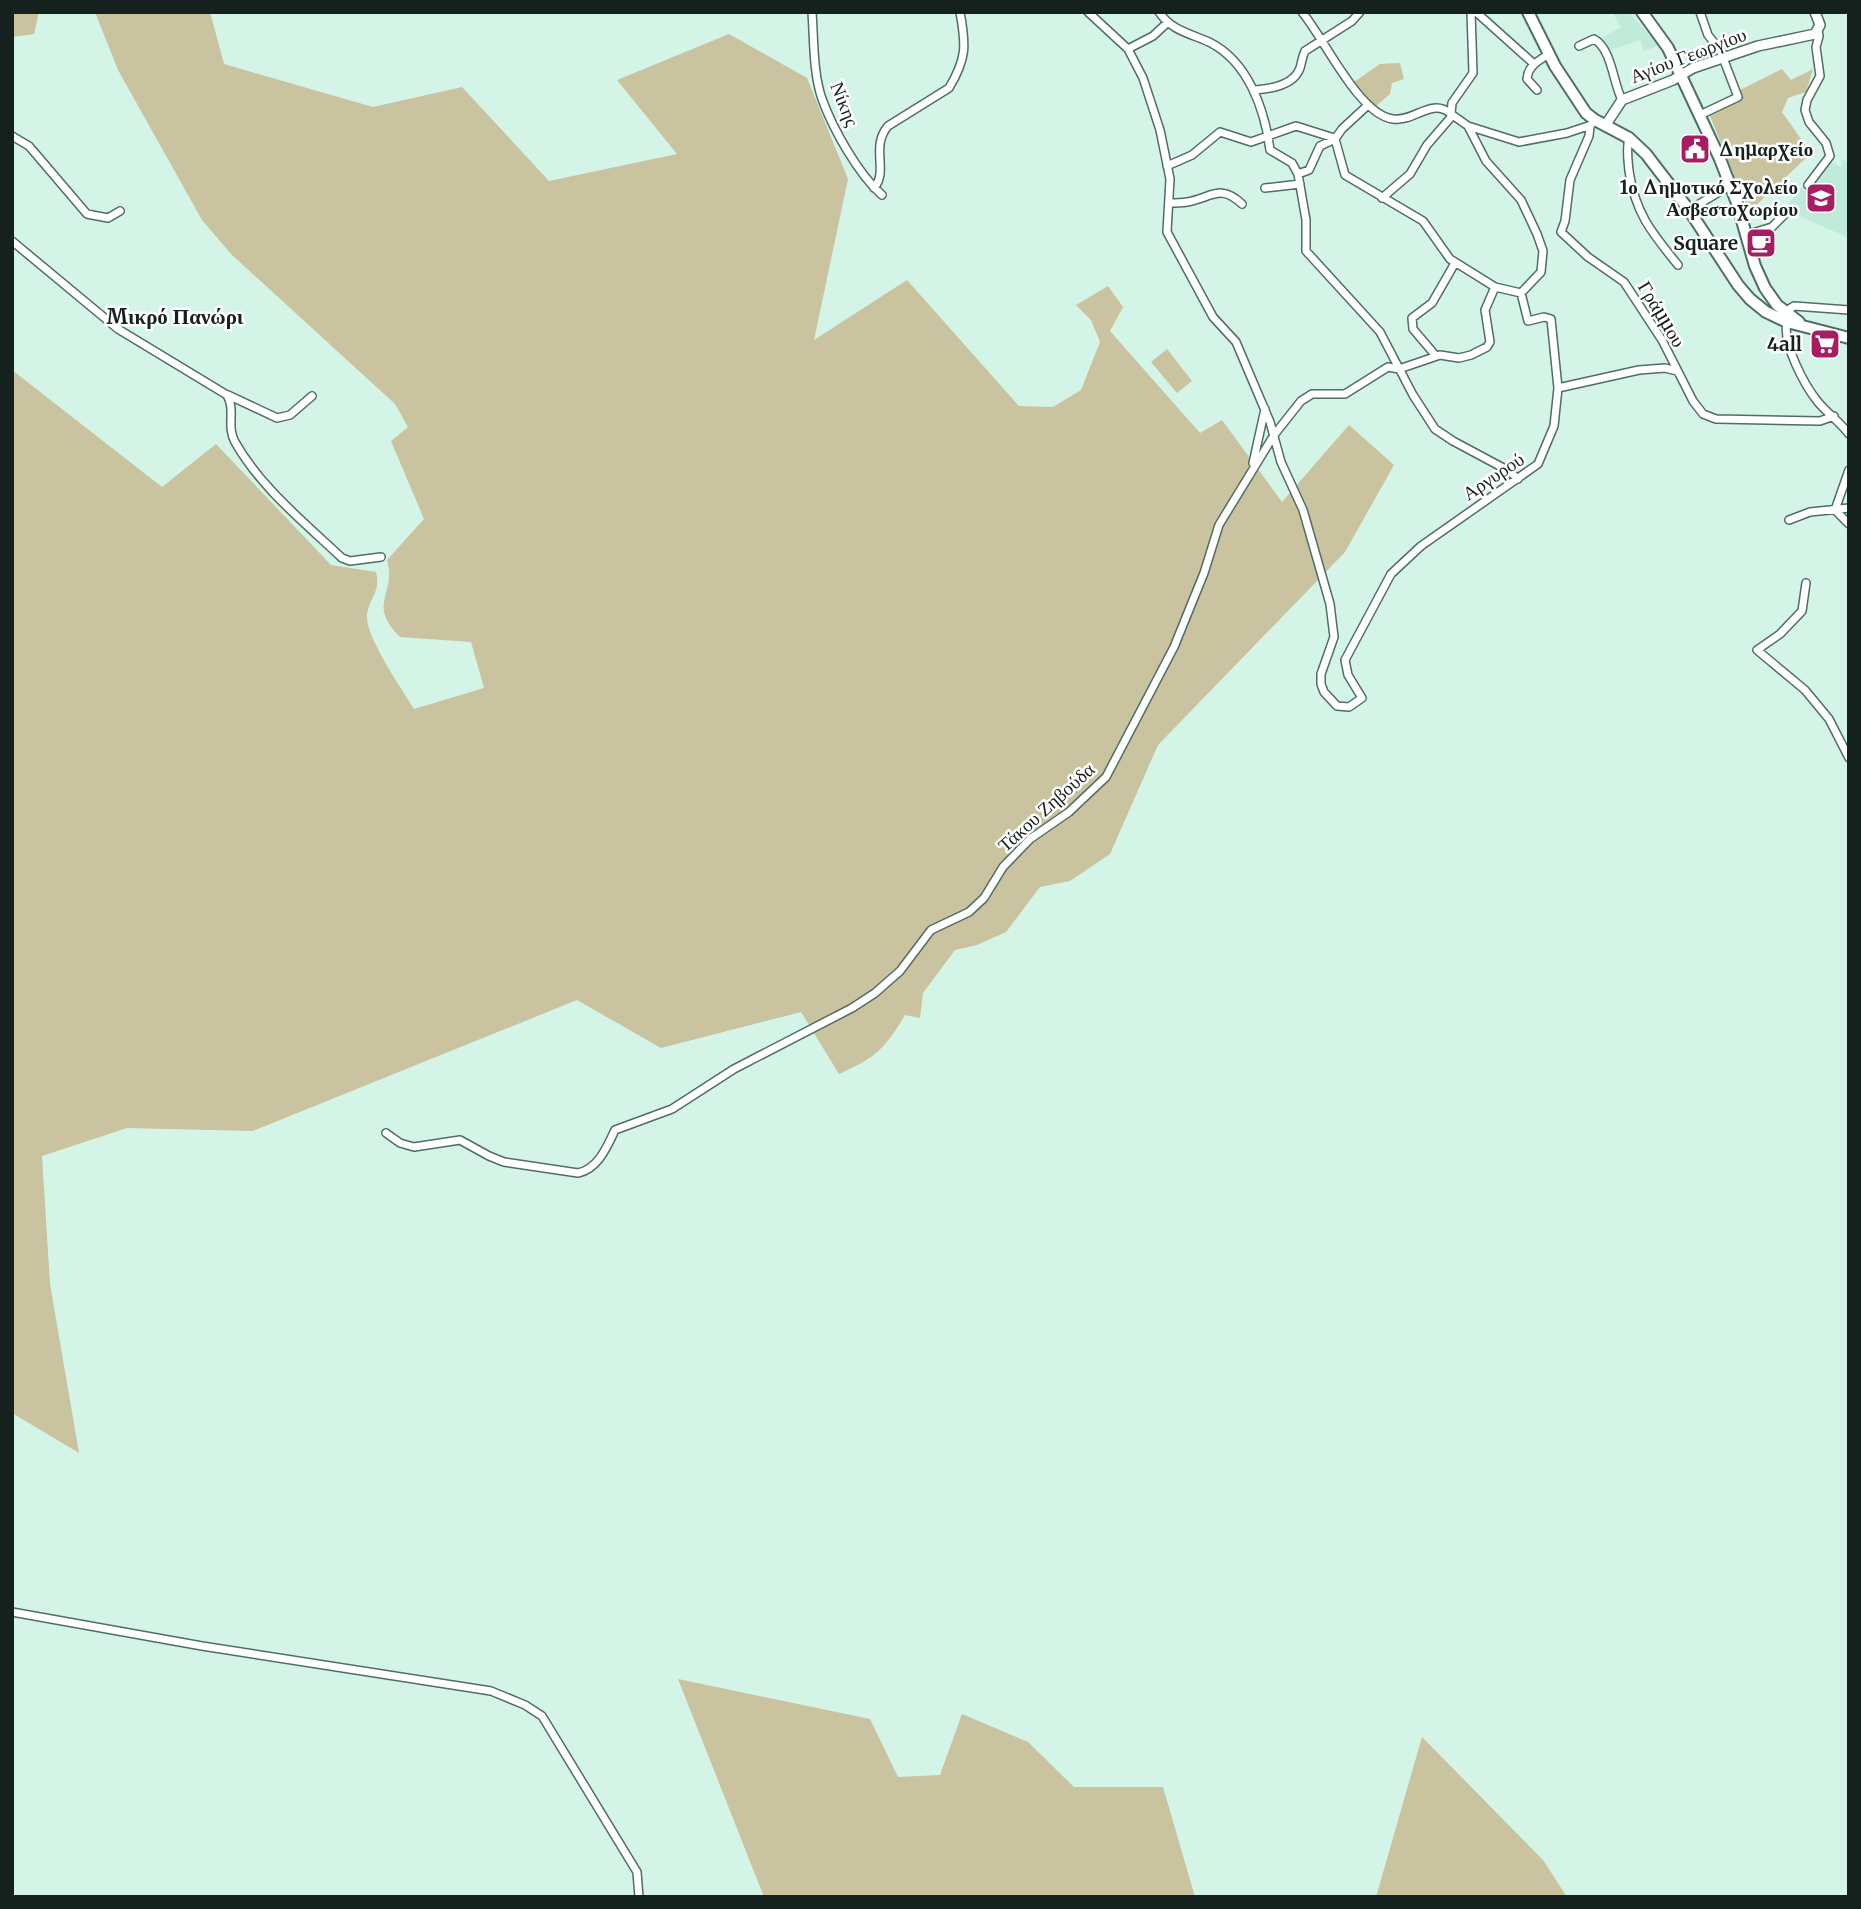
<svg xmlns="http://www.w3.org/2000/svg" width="1861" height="1909" font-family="Merriweather,serif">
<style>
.built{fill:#c0ead9}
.green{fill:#c9c39f}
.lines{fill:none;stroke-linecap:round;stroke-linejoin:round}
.minor-casing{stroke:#506e62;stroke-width:10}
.tertiary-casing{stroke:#506e62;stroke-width:12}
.secondary-casing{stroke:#506e62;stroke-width:14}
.minor{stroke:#fff;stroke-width:7}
.tertiary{stroke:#fff;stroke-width:9}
.secondary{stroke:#fff;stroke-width:10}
.labels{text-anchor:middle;stroke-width:5;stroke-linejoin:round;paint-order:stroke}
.street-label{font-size:19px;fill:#15211c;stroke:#fff}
.poi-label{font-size:19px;font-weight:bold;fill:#15211c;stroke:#fff;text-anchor:end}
.neighbourhood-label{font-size:21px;font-weight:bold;fill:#15211c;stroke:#fff}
</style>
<rect width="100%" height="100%" fill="#d3f4e6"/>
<path class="built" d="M1612,12H1629L1659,46L1643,51L1641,40L1607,51L1600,39L1621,27Z
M1842,159L1849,163V238L1784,209L1805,183L1810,187L1830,161L1841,167Z"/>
<path class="green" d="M12,12H39L34,34L12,37Z
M95,12H210L224,64L373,107L462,87L549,181L677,154L617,80L729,34L807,78L848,179L814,340L907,280L1019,406L1053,407L1081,390L1100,342L1091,320L1076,305L1108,286L1123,307L1110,331L1200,433L1222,420L1282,502L1349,425L1394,465L1345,552L1158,745L1110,854L1070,881L1040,887L1006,932L977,945L955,950L923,993L920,1018L905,1015C885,1049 875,1058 839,1074L801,1012L661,1048L577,1000L253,1131L127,1128L42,1156L50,1284L79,1453L12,1413V370L162,487L216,444L331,565L376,572C381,591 370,597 367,614C364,635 402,689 414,709L484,688L471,642L400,637C366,603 397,595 387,560L424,519L391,441L408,427L395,404L232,255L202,220L118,70Z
M1400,63L1404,79L1392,83L1390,94L1376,106L1354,82L1380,64Z
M1782,69L1791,80L1813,69L1806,92L1788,98L1782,112L1811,153L1749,212L1710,116L1743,100L1740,90Z
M1167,349L1192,381L1177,393L1151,362Z
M678,1679L870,1719L898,1777L940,1775L962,1714L1028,1742L1074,1787H1163L1195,1897H764Z
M1422,1737L1543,1860L1567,1897H1376Z"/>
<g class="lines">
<g class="minor-casing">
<path id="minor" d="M812,12C814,40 813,73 822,99C833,129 858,174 882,195
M1088,12L1128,49L1143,78L1160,130L1170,179L1167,232L1213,317L1236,342L1270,422L1281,462L1303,510L1330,604L1334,637L1321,674V684L1324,692L1337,706L1349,707L1362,698L1348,675L1345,660L1391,574L1421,546L1538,464L1554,426L1558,388L1639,370L1665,368L1677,371
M1159,12C1172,31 1189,33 1209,42C1248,61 1265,110 1270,150L1292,163L1298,174L1306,220V251L1380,332L1413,395L1435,429L1453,441L1509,471L1518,479
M1302,12C1324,38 1359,115 1393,119C1414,122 1431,98 1450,113
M1471,12L1473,73L1452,103L1451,114L1468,126L1486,161L1521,200L1537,234L1543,251L1541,272L1521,293L1528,321L1544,317L1551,319L1558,388
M1476,12L1534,64
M1700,12L1708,35L1720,50L1738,97L1700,115
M1579,46L1594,39C1612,49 1613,83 1622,100
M1128,49L1153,36L1167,23
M1255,90C1270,89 1294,85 1300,68C1302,62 1302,57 1305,51L1352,21L1360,12
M1537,90L1527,79C1528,66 1538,61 1549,54
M1468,126L1519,142L1567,133L1591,125
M1590,126L1589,136L1570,180L1565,221L1561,232L1588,257L1624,282L1662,340L1693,401L1703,414L1716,419L1820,421L1834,416
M12,136L29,146L87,214L108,218L120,211
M1629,138C1626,149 1628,159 1629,171C1635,213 1652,233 1678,265
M1167,166L1192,155L1220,132L1251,142L1296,126L1331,137L1335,139L1345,175L1423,221L1450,259L1495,287L1521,293
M1298,174L1309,170L1320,146L1335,139L1342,129L1368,105
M1808,185L1830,156L1826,143L1809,122L1805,110L1807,100L1820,76L1816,47L1819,36L1818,30
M874,188C889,171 870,147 888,126L949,88C967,58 966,45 960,12
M1265,188L1300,184
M1382,198L1410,174L1427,145L1452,116
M1169,203C1174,203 1181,203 1187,202C1211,198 1220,183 1242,204
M1689,210L1731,185
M1746,235L1772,227L1788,211
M12,241L118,329L227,395C236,411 226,426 235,442C261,488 304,522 342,558L350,561L381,557
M1785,312L1794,306L1849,310
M1787,322C1782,344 1805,386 1818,402C1828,414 1840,422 1849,434
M1436,356L1413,329L1412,318L1432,303L1455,263
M228,395L277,418L290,415L312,396
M1253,463L1265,409
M1849,470L1835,510L1849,524
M1789,520L1810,512L1849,508
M1806,583L1802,611L1780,634L1757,650L1805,690L1829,719L1849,758
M386,1133L400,1143L414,1147L460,1140L489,1156L504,1162L578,1173C598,1169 607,1147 615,1130L672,1109L734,1069L852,1008L875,993L900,971L931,930L969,912L984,898L1003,867L1030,839L1069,812L1106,777L1174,647L1204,573L1219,525L1274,435L1301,401L1312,394H1345L1388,367L1399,369L1440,355L1459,358L1471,355L1487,347L1490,342L1485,310L1495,287
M12,1612L202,1646L491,1691L525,1705L542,1716L637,1872L639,1897"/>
</g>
<g class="tertiary-casing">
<path id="tertiary" d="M1605,126L1622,100L1673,80L1693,68L1758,46L1815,34L1820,25L1815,12"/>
</g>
<g class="secondary-casing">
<path id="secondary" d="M1528,12L1555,66L1586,113L1595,120L1629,138L1646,154L1689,210L1738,285L1750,299L1766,312L1787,322L1849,338
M1642,12L1668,48L1720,159L1737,203L1755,266L1765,288L1777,305L1799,322"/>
</g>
<use href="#minor" class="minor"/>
<use href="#tertiary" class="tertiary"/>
<use href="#secondary" class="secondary"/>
</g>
<defs>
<g id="civic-square" transform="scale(1.575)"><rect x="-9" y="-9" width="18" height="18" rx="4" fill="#a71d62" stroke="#fff"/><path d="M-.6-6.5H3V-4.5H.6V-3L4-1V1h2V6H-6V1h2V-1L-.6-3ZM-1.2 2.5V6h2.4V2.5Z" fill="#fff"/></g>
<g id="school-square" transform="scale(1.575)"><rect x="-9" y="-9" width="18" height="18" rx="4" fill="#a71d62" stroke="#fff"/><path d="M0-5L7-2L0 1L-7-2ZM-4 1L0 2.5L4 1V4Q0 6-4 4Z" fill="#fff"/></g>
<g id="cafe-square" transform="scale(1.575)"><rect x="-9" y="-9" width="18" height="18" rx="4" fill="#a71d62" stroke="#fff"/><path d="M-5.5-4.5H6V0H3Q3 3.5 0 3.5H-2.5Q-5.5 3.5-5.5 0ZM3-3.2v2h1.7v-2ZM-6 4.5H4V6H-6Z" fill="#fff"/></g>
<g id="supermarket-square" transform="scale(1.575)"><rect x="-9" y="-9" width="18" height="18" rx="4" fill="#a71d62" stroke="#fff"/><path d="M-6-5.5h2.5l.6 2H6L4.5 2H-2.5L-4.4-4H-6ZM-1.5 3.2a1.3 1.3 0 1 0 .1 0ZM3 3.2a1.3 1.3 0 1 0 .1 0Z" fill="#fff"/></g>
</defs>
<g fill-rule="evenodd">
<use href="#civic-square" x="1695" y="149"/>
<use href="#school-square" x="1821" y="198"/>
<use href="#cafe-square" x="1761" y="243"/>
<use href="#supermarket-square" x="1825" y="344"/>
</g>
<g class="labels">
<g class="street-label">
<text transform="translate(1688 55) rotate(-21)" y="7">Αγίου Γεωργίου</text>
<text transform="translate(845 104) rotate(68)" y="7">Νίκης</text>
<text transform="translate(1662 314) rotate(59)" y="7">Γράμμου</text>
<text transform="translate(1493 476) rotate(-34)" y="7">Αργυρού</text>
<text transform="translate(1046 807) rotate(-42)" y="7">Τάκου Ζηβούδα</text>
</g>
<g class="poi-label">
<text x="1718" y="156" text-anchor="start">Δημαρχείο</text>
<text x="1798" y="194">1ο Δημοτικό Σχολείο<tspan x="1798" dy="22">Ασβεστοχωρίου</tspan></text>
<text x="1738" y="250">Square</text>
<text x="1802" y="351">4all</text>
</g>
<g class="neighbourhood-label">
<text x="175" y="324">Μικρό Πανώρι</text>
</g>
</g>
<rect width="1861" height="1909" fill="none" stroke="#15211c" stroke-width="28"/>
</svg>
